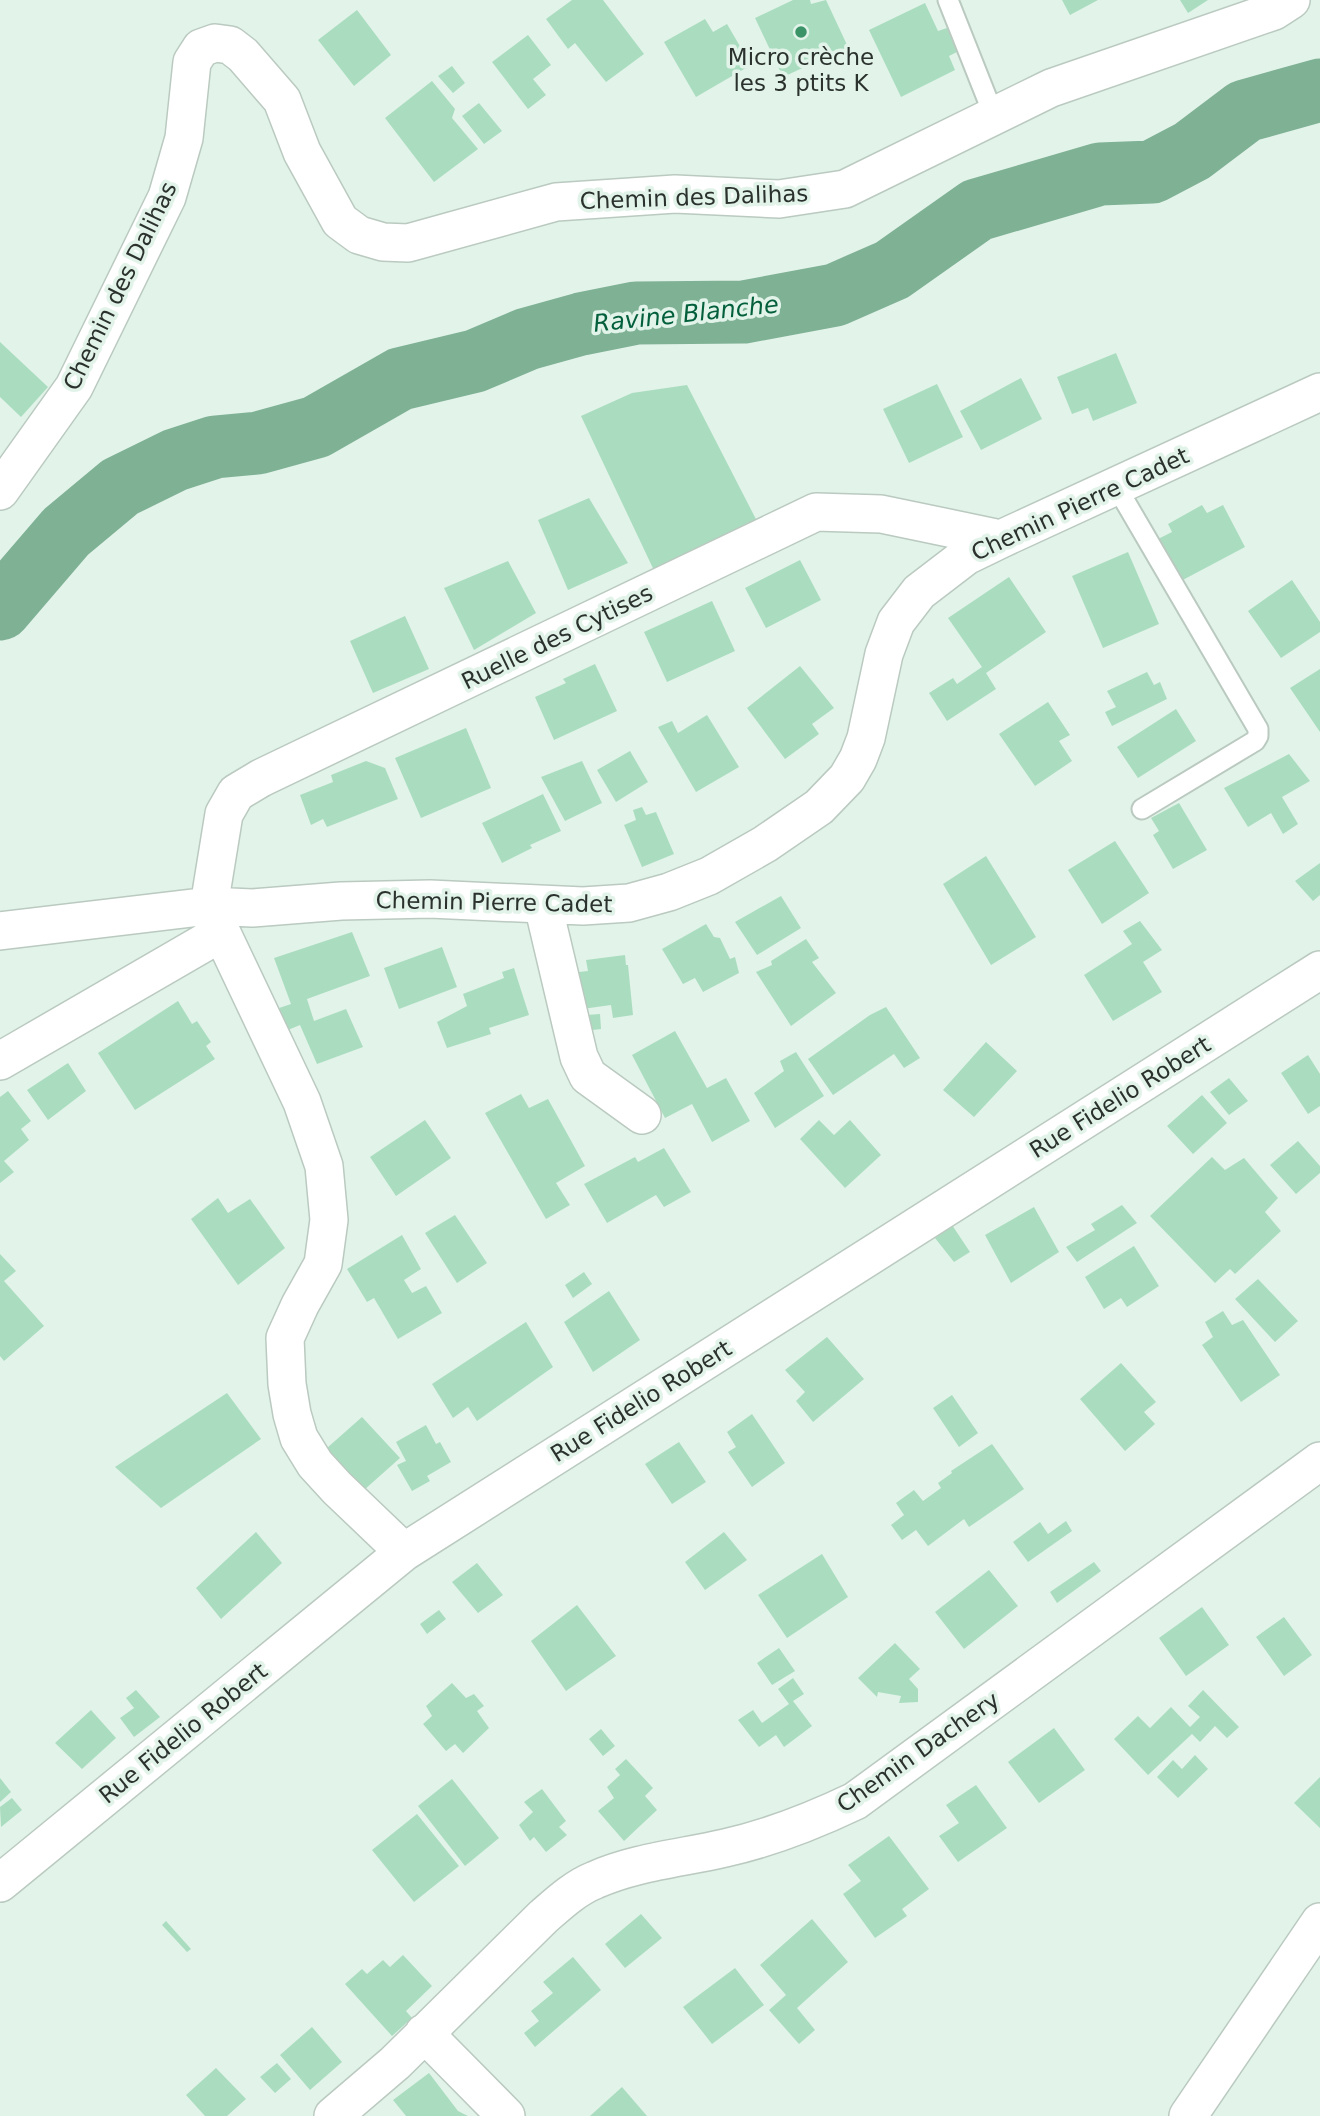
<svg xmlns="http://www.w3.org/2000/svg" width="1320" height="2116" font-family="'DejaVu Sans',sans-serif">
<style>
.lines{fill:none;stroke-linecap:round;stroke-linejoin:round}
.river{stroke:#7fb195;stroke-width:63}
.building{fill:#aaddbf}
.lane-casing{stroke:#bacac0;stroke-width:23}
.street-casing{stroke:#bacac0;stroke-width:40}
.lane{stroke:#fff;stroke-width:19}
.street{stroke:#fff;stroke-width:37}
.poi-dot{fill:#3b9368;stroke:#e2f3e9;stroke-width:2.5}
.labels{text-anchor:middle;stroke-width:7;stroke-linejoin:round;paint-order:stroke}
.poi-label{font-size:23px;fill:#2b322e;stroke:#e2f3e9}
.street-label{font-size:23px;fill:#2b322e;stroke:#e2f3e9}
.water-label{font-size:24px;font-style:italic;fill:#04603c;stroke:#e2f3e9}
</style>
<rect width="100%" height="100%" fill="#e2f3e9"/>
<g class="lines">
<path class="river" d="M0,609L66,532L120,487L175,460L215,447L258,443L316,427L400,379L475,361L527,339L581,324L636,313L744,312L835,295L892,270L977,210L1100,174L1152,172L1192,151L1245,111L1320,90"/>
</g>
<path class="building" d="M572,0H603L644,54L606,82L575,43L568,49L546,19Z
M793,0H810L811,4L826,0L848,47L783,77L755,18Z
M1062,0H1098L1070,15Z
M1180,0H1208L1188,13Z
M925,3L938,31L947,28L957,52L949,56L955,70L901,97L869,30Z
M357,10L391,55L354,86L318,40Z
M705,19L713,32L727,24L751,65L696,97L664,42Z
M528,35L551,65L533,79L546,95L528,109L492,62Z
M452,66L465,83L453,93L438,76Z
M432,81L455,109L452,118L478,149L434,182L385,118Z
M479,103L502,131L484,144L462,116Z
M0,342L48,387L21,417L0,397Z
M1116,353L1137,403L1093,421L1088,408L1072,414L1057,377Z
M1021,378L1042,419L981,450L960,411Z
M937,384L963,437L909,463L883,409Z
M687,385L760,527L659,581L581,416L632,393Z
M589,498L628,563L568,590L538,520Z
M1202,505L1207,513L1223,505L1245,547L1179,582L1156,540L1172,532L1168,524Z
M1128,552L1159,624L1103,648L1072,576Z
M800,560L821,600L766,628L745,588Z
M508,561L536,613L474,650L444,588Z
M1009,577L1046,632L986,673L996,689L947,721L929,693L953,678L957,684L982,667L948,618Z
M1292,580L1320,622V632L1281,658L1248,611Z
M712,601L735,651L667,682L644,632Z
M405,616L429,669L373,693L350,641Z
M595,664L617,711L554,740L535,697L566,683L563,679Z
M800,666L834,708L812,724L819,734L785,759L747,708Z
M1320,669V732L1290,688Z
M1147,672L1154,685L1160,682L1167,699L1112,726L1105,712L1116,707L1107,691Z
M1048,702L1070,735L1059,741L1072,761L1035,786L999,734Z
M1176,709L1196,741L1138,778L1117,747Z
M707,715L739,767L696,792L658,727L672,721L678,733Z
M466,728L491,788L421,818L395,758Z
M630,751L648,782L616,802L597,770Z
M1289,754L1310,781L1282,797L1298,824L1283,834L1271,813L1248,827L1224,788Z
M366,761L385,768L398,799L327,827L323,819L311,825L300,795L333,782L331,775Z
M582,761L602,803L565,821L541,777Z
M543,794L561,831L530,845L532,848L502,863L482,823Z
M1179,803L1207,850L1173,869L1153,835L1159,831L1151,818Z
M642,807L646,815L656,812L674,854L642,867L624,825L636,820L633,810Z
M1115,841L1149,893L1102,924L1068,870Z
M986,856L1036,937L991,965L943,884Z
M1320,863V895L1313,901L1295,881Z
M781,896L801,928L757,955L735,922Z
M1140,921L1162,950L1143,962L1162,992L1113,1021L1084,975L1132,944L1123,931Z
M706,924L714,937L720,938L730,959L735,957L739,973L703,992L695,978L683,984L662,949Z
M352,932L370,976L307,999L314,1021L346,1009L363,1047L317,1064L300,1025L288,1030L279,1008L291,1004L274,958Z
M806,939L819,958L812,962L836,993L791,1026L756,972L772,965L771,961Z
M442,947L457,987L399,1009L384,968Z
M625,955L626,965H628L633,1015L613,1018L611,1005L575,1010L570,973L588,971L586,960Z
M514,968L529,1015L489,1028L491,1034L447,1048L437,1022L467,1006L463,994L504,978L502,972Z
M178,1001L192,1024L197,1021L211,1042L206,1046L215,1059L135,1110L98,1053Z
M886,1007L920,1058L904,1068L894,1054L833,1095L808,1059L870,1015Z
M600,1014L601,1029L576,1032L574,1016Z
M675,1031L707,1088L726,1078L750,1121L712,1142L692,1104L665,1118L632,1055Z
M986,1042L1017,1071L974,1117L943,1090Z
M796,1052L824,1096L775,1128L754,1093L784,1071L780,1061Z
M1308,1055L1320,1074V1106L1308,1114L1281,1073Z
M68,1063L86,1091L48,1120L27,1090Z
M1229,1078L1248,1101L1229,1115L1210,1092Z
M8,1091L31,1121L21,1129L29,1140L4,1161L14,1172L0,1183V1097Z
M521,1094L529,1108L548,1099L585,1166L556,1183L570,1205L546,1219L485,1113Z
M1202,1095L1227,1123L1193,1154L1167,1126Z
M425,1120L451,1158L396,1196L370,1157Z
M819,1120L834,1135L850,1120L881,1155L845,1188L800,1139Z
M1298,1141L1320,1166V1173L1296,1194L1270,1165Z
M664,1148L691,1192L664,1207L656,1195L607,1223L584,1184L635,1157L638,1162Z
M1212,1157L1225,1170L1244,1158L1278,1198L1265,1212L1281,1231L1235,1274L1230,1269L1215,1283L1150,1216Z
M218,1198L228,1213L250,1199L285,1248L238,1285L191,1219Z
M1122,1205L1137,1223L1077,1262L1066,1247L1095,1230L1091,1224Z
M1034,1207L1059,1252L1011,1283L985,1235Z
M455,1215L487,1263L457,1283L425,1233Z
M952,1225L970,1252L954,1262L935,1238Z
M402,1235L421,1269L404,1280L412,1293L426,1286L442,1313L398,1339L374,1298L367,1302L347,1269Z
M1134,1246L1159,1286L1127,1307L1121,1298L1104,1309L1085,1277Z
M0,1254L16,1271L4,1281L44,1326L4,1361L0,1356Z
M584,1272L592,1284L573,1298L565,1285Z
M1258,1279L1298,1321L1275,1342L1235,1299Z
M609,1291L640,1340L593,1372L564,1322Z
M1223,1311L1232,1325L1243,1320L1280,1375L1241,1402L1202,1345L1213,1337L1205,1322Z
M526,1322L553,1367L477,1421L468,1407L453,1418L432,1384Z
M827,1337L864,1379L813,1422L796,1401L805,1392L785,1370Z
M1121,1363L1156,1402L1144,1412L1155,1424L1125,1451L1080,1399Z
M227,1393L261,1439L161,1508L115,1467Z
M952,1395L978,1433L959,1447L933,1408Z
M752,1414L785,1463L752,1487L728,1452L736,1447L727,1432Z
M362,1417L400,1458L364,1490L327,1448Z
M426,1425L436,1444L440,1442L451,1462L427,1476L430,1481L412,1491L397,1465L406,1461L396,1442Z
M679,1442L706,1482L672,1504L645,1464Z
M992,1444L1024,1489L969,1527L964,1519L928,1546L916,1530L902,1540L891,1525L904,1515L896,1503L914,1490L923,1501L941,1488L938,1483L952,1473L951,1471Z
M1066,1521L1072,1531L1028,1562L1013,1542L1040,1522L1048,1534Z
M256,1532L282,1563L221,1619L196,1588Z
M724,1532L747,1560L705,1590L685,1562Z
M822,1554L848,1597L787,1638L758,1595Z
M1094,1562L1101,1571L1057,1603L1050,1592Z
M477,1563L503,1595L478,1613L452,1582Z
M989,1570L1018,1606L964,1649L935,1612Z
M577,1605L616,1656L566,1691L531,1641Z
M1202,1607L1229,1645L1186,1676L1159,1638Z
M439,1610L446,1619L427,1634L420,1624Z
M1284,1617L1312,1655L1284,1676L1256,1637Z
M895,1643L920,1669L909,1679L918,1689V1702L899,1703L901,1696L878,1692L877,1697L858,1678Z
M779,1648L795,1671L772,1685L757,1663Z
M793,1678L804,1694L793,1701L812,1726L784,1747L776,1735L759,1747L738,1720L753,1710L762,1723L789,1704L778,1689Z
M452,1683L466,1698L474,1694L484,1706L477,1711L489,1728L463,1753L455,1744L446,1751L423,1724L432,1716L426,1706Z
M136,1690L160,1717L134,1737L120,1718L134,1708L126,1698Z
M1203,1690L1239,1727L1227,1738L1215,1726L1200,1742L1192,1734L1148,1775L1114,1739L1138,1716L1150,1728L1171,1707L1190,1727L1200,1717L1188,1706Z
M91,1710L116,1738L82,1769L55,1743Z
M1054,1728L1085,1770L1039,1803L1008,1762Z
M601,1729L615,1746L603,1756L589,1739Z
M1195,1755L1208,1769L1178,1798L1157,1777L1173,1760L1182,1769Z
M626,1759L653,1788L645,1796L657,1810L624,1841L598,1811L614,1798L607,1787L620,1775L615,1769Z
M1320,1777V1828L1294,1803Z
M0,1778L11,1792L0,1802Z
M452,1779L499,1838L465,1866L418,1806Z
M976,1785L1007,1828L958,1862L939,1836L959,1823L946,1805Z
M542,1789L566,1821L559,1827L567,1835L546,1852L534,1837L530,1841L519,1825L533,1812L524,1802Z
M12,1798L22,1810L1,1827L0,1807Z
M417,1814L459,1866L414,1902L372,1850Z
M889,1836L929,1889L902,1909L907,1916L875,1938L843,1894L861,1881L848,1865Z
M641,1914L662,1938L625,1968L605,1944Z
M812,1919L848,1962L797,2008L815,2030L799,2044L769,2010L786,1995L760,1965Z
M166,1921L191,1949L187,1952L162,1925Z
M403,1955L432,1986L406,2011L412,2018L392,2036L345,1984L362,1969L367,1974L383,1960L390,1967Z
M573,1957L601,1990L535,2047L524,2033L539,2021L531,2011L553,1993L543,1982Z
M735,1968L764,2005L712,2044L683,2007Z
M312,2027L342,2062L310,2090L280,2055Z
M277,2063L291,2079L275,2093L260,2077Z
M216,2068L246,2099L227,2116H205L186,2095Z
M429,2073L458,2111L468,2116H406L393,2100Z
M622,2087L647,2116H590Z"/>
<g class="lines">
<g class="lane-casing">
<path id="lane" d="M948,0L994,116
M1116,486L1258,729V736L1255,741L1142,809"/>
</g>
<g class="street-casing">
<path id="street" d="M0,491L74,387L167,197L184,138L192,62L201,48L215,43L230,45L243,55L282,100L302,152L340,221L359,235L383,242L408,243L556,202L675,194L779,199L845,189L1051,88L1274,11L1291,0
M543,905L579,1057L588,1076L642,1115
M0,931L209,906L252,908L341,901L430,899L583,906L629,903L669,892L709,876L765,844L819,807L847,778L858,759L866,738L884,654L896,622L919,592L966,556L1001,539L1320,392
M0,1061L221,933
M404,1552L337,1488L315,1464L299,1438L292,1414L287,1384L285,1338L300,1305L323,1264L329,1220L324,1166L302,1102L209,906L224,814L236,793L261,778L816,512L881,514L1001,539
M0,1883L404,1552L1320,970
M424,2033L506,2116
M333,2116L395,2063L543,1917C559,1903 575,1888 595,1880C635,1862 682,1858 725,1848C770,1838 813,1821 855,1801L1320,1461
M1188,2116L1320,1922"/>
</g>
<use href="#lane" class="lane"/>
<use href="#street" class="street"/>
</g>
<circle class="poi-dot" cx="801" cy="32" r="7"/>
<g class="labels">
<g class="poi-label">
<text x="801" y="65">Micro crèche<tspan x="801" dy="26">les 3 ptits K</tspan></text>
</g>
<g class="street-label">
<text transform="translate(694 197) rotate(-2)" y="8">Chemin des Dalihas</text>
<text transform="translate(120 286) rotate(-64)" y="8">Chemin des Dalihas</text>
<text transform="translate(1080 504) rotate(-25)" y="8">Chemin Pierre Cadet</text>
<text transform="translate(557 637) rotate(-26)" y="8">Ruelle des Cytises</text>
<text transform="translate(494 902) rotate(1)" y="8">Chemin Pierre Cadet</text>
<text transform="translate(1120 1097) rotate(-32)" y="8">Rue Fidelio Robert</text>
<text transform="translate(641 1401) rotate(-32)" y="8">Rue Fidelio Robert</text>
<text transform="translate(183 1733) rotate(-39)" y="8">Rue Fidelio Robert</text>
<text transform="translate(918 1752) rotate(-35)" y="8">Chemin Dachery</text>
</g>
<g class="water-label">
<text transform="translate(686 314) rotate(-6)" y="8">Ravine Blanche</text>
</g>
</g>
</svg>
